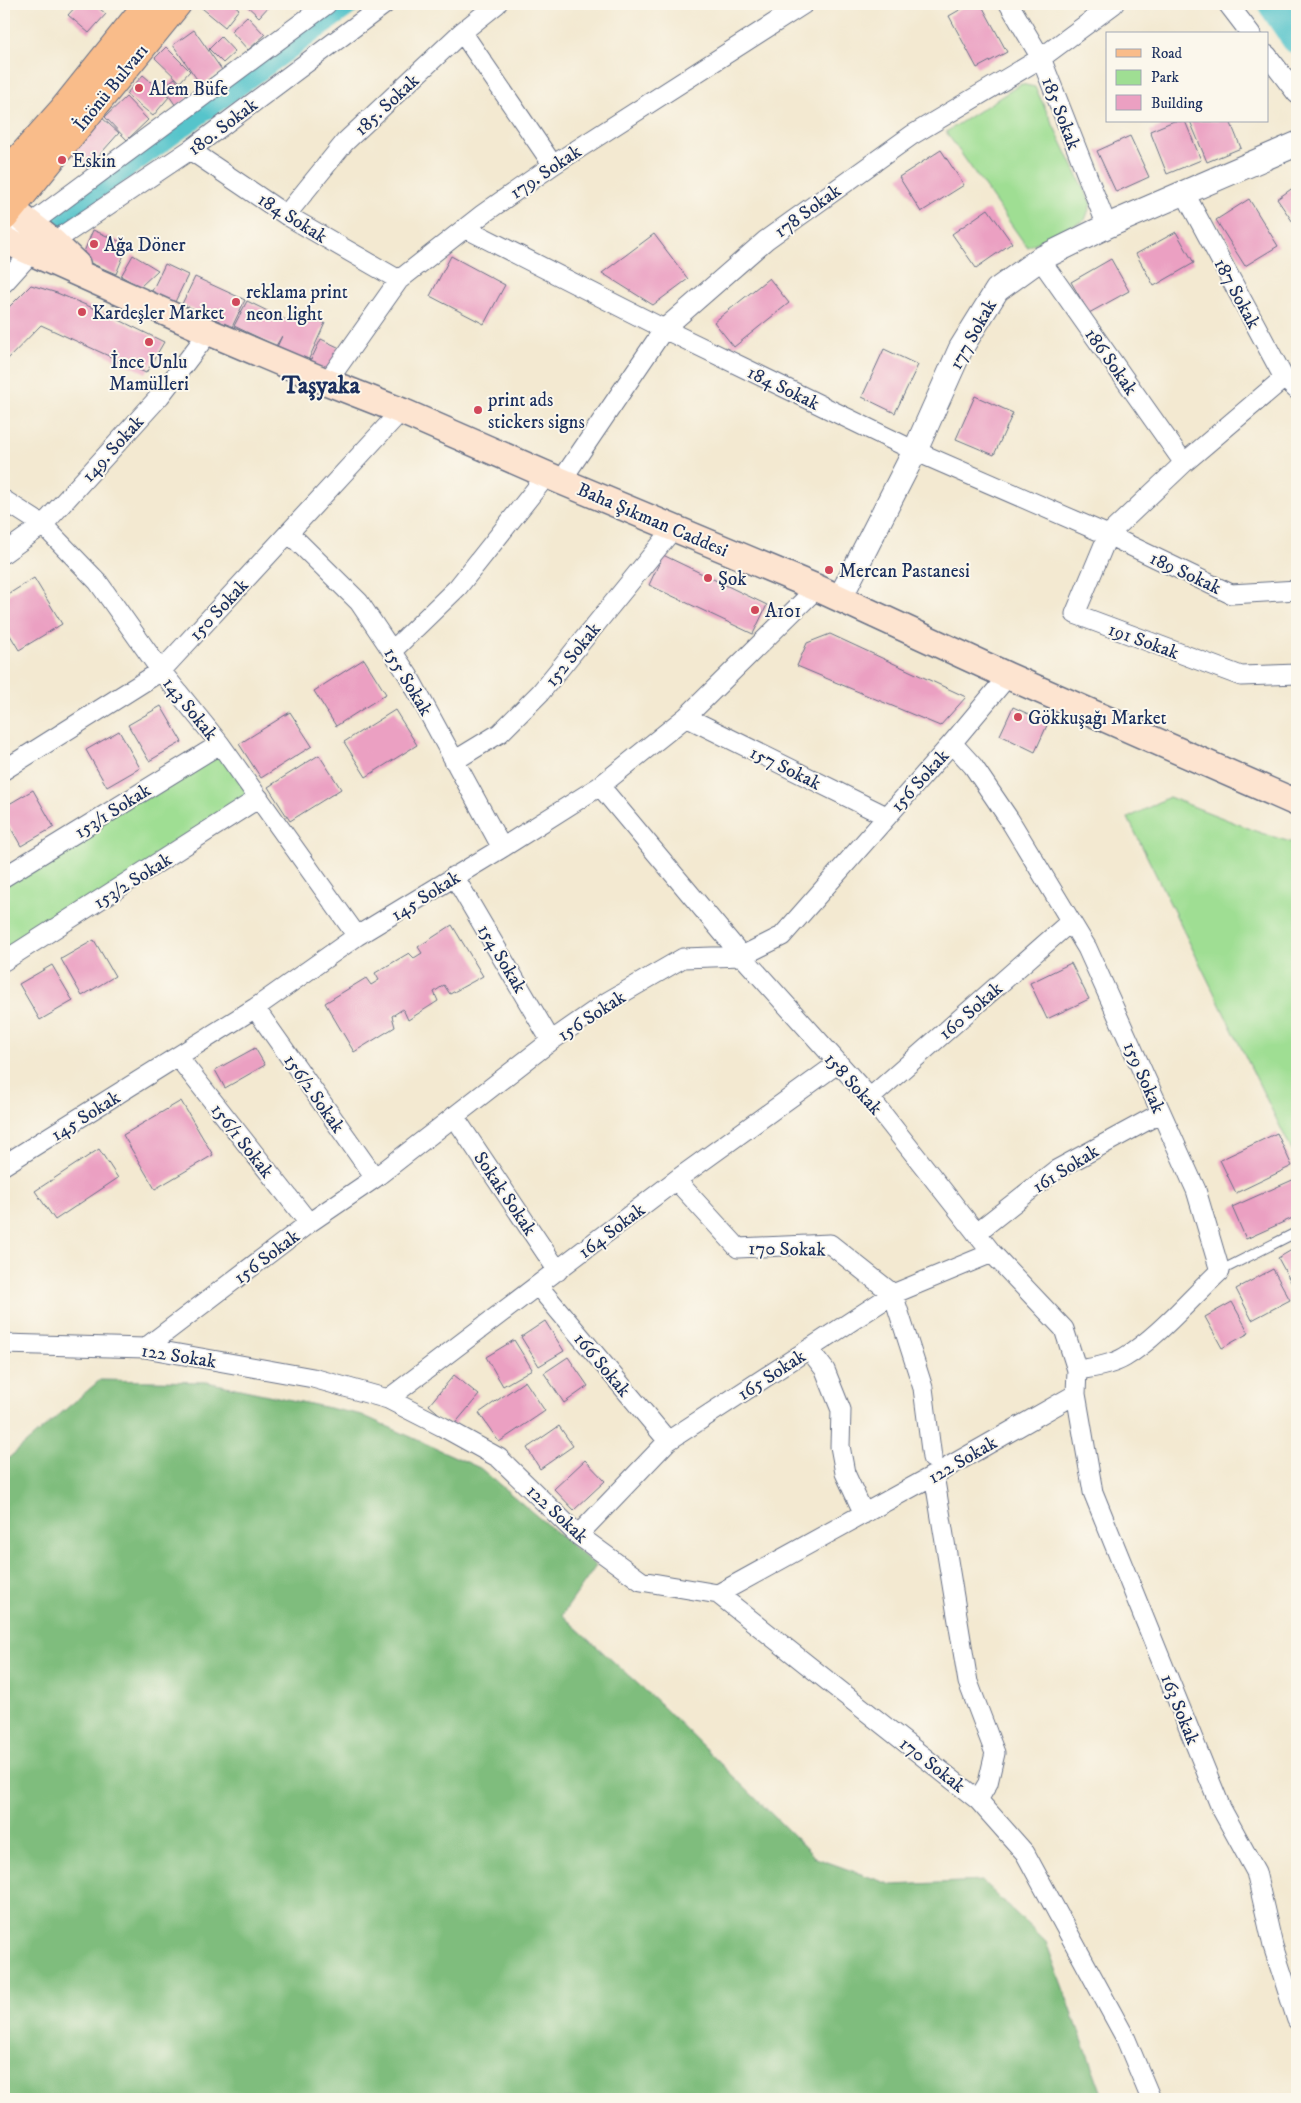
<svg xmlns="http://www.w3.org/2000/svg" width="1301" height="2103" font-family="'IM FELL DW Pica',serif">
<style>
.green{fill:#9fde93;stroke:#5d8678}
.forest{fill:#7fbd7d;stroke:#4d766e}
.lines{fill:none;stroke-linecap:round;stroke-linejoin:round}
.canal{stroke:#56c4cb;stroke-width:19}
.river{stroke:#56c4cb;stroke-width:32}
.building{fill:#eba0c2}
.service-casing{stroke:#677086;stroke-width:11}
.minor-casing{stroke:#677086;stroke-width:21}
.tertiary-casing{stroke:#677086;stroke-width:26}
.secondary-casing{stroke:#677086;stroke-width:29}
.primary-casing{stroke:#677086;stroke-width:30}
.service{stroke:#fff;stroke-width:9}
.minor{stroke:#fff;stroke-width:19}
.tertiary{stroke:#fff;stroke-width:24}
.secondary{stroke:#fde4d0;stroke-width:26}
.primary{stroke:#f9bc8a;stroke-width:28}
.poi-dot{fill:#d1495b;stroke:#fbf7ec;stroke-width:2}
.labels{text-anchor:middle;stroke-width:4;stroke-linejoin:round;paint-order:stroke}
.street-label{font-size:19px;fill:#1b2f5e;stroke:#fbf7ec}
.poi-label{font-size:19px;fill:#1b2f5e;stroke:#fbf7ec;text-anchor:start}
.district-label{font-size:24px;font-weight:bold;fill:#1b2f5e;stroke:#fbf7ec}
</style>
<rect width="100%" height="100%" fill="#fbf7ec"/>
<filter id="ink" filterUnits="userSpaceOnUse"><feTurbulence type="fractalNoise" baseFrequency=".02" numOctaves="2"/><feDisplacementMap in="SourceGraphic" scale="10" xChannelSelector="R" yChannelSelector="G"/><feConvolveMatrix kernelMatrix="1 2 1 2 8 2 1 2 1" color-interpolation-filters="sRGB"/></filter>
<filter id="wash" filterUnits="userSpaceOnUse"><feTurbulence type="fractalNoise" baseFrequency=".0096" numOctaves="4" result="noise"/><feDisplacementMap in="SourceGraphic" scale="20" xChannelSelector="R" yChannelSelector="G"/><feGaussianBlur stdDeviation="1.12" result="paint"/><feColorMatrix in="noise" values="0 0 0 0 0 0 0 0 0 0 0 0 0 0 0 0 0 1.4 0 .05"/><feComposite in="paint" operator="in"/></filter>
<g filter="url(#wash)">
<rect width="100%" height="100%" fill="#f3e9d1"/>
<path class="green" d="M1021,84L1035,87L1091,204L1085,220L1027,247L946,132Z
M220,744L259,798L4,961V877Z
M1169,797L1261,833L1297,844V1161L1128,818Z"/>
<path class="forest" d="M100,1380L207,1382L362,1415L480,1468L596,1566L562,1615L660,1704L816,1858L892,1885L982,1881L1046,1942L1104,2099H4V1462Z"/>
<g class="lines">
<path class="canal" d="M61,217L352,4"/>
<path class="river" d="M1274,4L1297,38"/>
</g>
<g id="blocks">
<path class="building" d="M78,4H94L106,14L89,33L68,15Z
M197,4H233L239,9L225,27Z
M245,4H271L259,17Z
M970,4H981L1007,52L977,68L949,16Z
M247,16L265,35L248,50L231,31Z
M194,30L222,70L201,85L173,45Z
M221,37L235,52L223,63L209,49Z
M166,47L190,71L180,82L155,58Z
M143,75L169,97L153,116L126,94Z
M175,78L188,98L176,106L163,87Z
M126,97L148,120L127,140L105,117Z
M101,117L119,133L87,169L69,152Z
M1174,121H1185L1201,160L1167,174L1150,131Z
M1190,121H1230L1241,148L1207,162Z
M1130,136L1149,177L1116,192L1097,151Z
M941,150L964,185L921,212L899,177Z
M1297,185V228L1277,199Z
M1249,199L1278,246L1245,266L1216,220Z
M988,209L1012,243L976,268L952,234Z
M93,230L128,245L116,274L81,259Z
M1176,232L1194,263L1154,286L1136,254Z
M654,234L688,279L653,305L602,273Z
M133,255L158,270L140,287L121,276Z
M451,256L505,285L484,324L430,296Z
M1111,259L1129,291L1089,313L1071,282Z
M165,264L188,275L174,304L151,293Z
M195,277L245,300L232,327L182,304Z
M769,278L789,303L734,347L714,322Z
M31,285L57,293L105,313L164,342L146,373L41,325L4,363V312Z
M247,301L288,321L294,310L325,323L307,363L276,349L282,336L276,346L234,326Z
M321,339L342,349L330,373L309,364Z
M884,349L918,365L895,413L862,397Z
M975,396L1013,413L994,455L956,439Z
M663,555L767,605L753,634L649,585Z
M34,578L62,624L19,650L4,625V597Z
M830,634L966,697L940,726L797,666L807,643Z
M364,659L386,694L336,726L314,691Z
M161,706L182,742L149,761L128,725Z
M1013,707L1048,723L1035,752L1000,735Z
M395,710L417,745L366,777L344,742Z
M290,712L312,746L261,778L239,744Z
M119,731L140,768L107,787L86,750Z
M319,755L341,789L290,821L268,787Z
M33,790L54,827L21,846L4,816V807Z
M452,925L483,976L450,994L444,985L434,992L438,1001L408,1020L403,1009L392,1016L395,1027L354,1052L325,1003L366,978L371,985L379,980L375,973L409,953L414,958L422,953L418,947Z
M94,940L115,976L82,996L61,959Z
M1071,963L1089,999L1047,1019L1030,983Z
M52,965L73,1001L40,1020L19,984Z
M255,1048L265,1065L225,1088L215,1070Z
M181,1101L213,1155L155,1189L123,1135Z
M1277,1133L1292,1166L1236,1193L1220,1160Z
M99,1149L118,1178L55,1220L35,1191Z
M1297,1178V1216L1246,1239L1232,1207Z
M1297,1247V1291H1296L1278,1258Z
M1273,1269L1290,1300L1252,1320L1236,1289Z
M1232,1302L1249,1333L1222,1348L1205,1317Z
M545,1321L564,1351L539,1366L521,1337Z
M514,1340L532,1369L503,1386L486,1357Z
M568,1357L588,1386L564,1403L544,1373Z
M454,1375L479,1395L453,1426L429,1405Z
M525,1381L545,1411L499,1442L479,1413Z
M559,1426L573,1446L540,1469L527,1448Z
M585,1460L605,1481L574,1510L554,1489Z"/>
</g>
</g>
<g filter="url(#ink)">
<use href="#blocks" fill-opacity="0" stroke="#677086" stroke-width="1"/>
<g class="lines">
<g class="service-casing">
<path id="service" d="M1220,1271L1297,1232"/>
</g>
<g class="minor-casing">
<path id="minor" d="M1009,4L1041,58L1107,226
M1228,4L1251,34
M462,32L553,165
M1267,55L1297,94
M190,150L286,215L399,280
M1184,192L1284,378L1297,390
M286,215L345,142L462,32L497,4
M465,228L664,329L915,451L1108,535L1231,594L1297,590
M4,230L32,223L327,4
M53,242L190,150L385,4
M1040,259L1184,463
M4,283L32,252
M1284,378L1184,463L1108,535L1075,614L1241,676L1297,674
M327,382L399,280L483,214L553,165L804,4
M561,481L664,329L766,240L912,135L1041,58L1114,4
M4,500L43,525L98,582L161,671L220,744L357,936
M289,533L359,602L408,675L502,848
M4,553L43,525L160,396L209,332
M392,651L458,587L547,475
M686,717L886,816
M952,743L973,766L1009,819L1087,948L1196,1190L1220,1271C1192,1297 1157,1338 1125,1357C1112,1365 1093,1368 1077,1370
M454,761L500,733L540,693L674,528
M4,770L161,671L401,411
M600,786L742,956L870,1098L992,1253L1064,1329L1077,1370L1076,1394L1093,1492L1221,1808L1256,1872L1273,1946L1297,2020
M454,876L551,1041
M4,877L220,744
M4,961L259,798
M255,1008L375,1178
M178,1057L309,1223
M870,1098L1070,922
M454,1116L558,1271
M4,1165L255,1008L357,936L502,848L600,786L686,717L817,588
M676,1180L738,1248L830,1244L893,1294L923,1388L932,1458
M976,1233L1056,1170L1161,1113
M538,1286L668,1441
M4,1344L145,1348L313,1378L388,1399L443,1427L499,1458L578,1535L641,1581L718,1594L934,1475L1076,1394
M145,1348L309,1223L375,1178L551,1041L607,1002L683,958L742,956L782,936L952,743L1008,676
M809,1349L825,1370L841,1410L840,1446L845,1473L864,1514
M388,1399L676,1180L837,1064
M934,1475L968,1682L995,1753L988,1783L978,1800
M578,1535L668,1441L893,1294L992,1253
M718,1594L978,1800L1025,1853L1125,2037L1151,2099"/>
</g>
<g class="tertiary-casing">
<path id="tertiary" d="M840,598L915,451L961,348L997,290L1040,259L1107,226L1297,144"/>
</g>
<g class="secondary-casing">
<path id="secondary" d="M4,203L53,242L77,265
M4,240L209,332L327,382L401,411L561,481L817,588L1008,676L1297,803"/>
</g>
<g class="primary-casing">
<path id="primary" d="M4,176L63,110L148,4
M4,217L177,4"/>
</g>
<use href="#service" class="service"/>
<use href="#minor" class="minor"/>
<use href="#tertiary" class="tertiary"/>
<use href="#secondary" class="secondary"/>
<use href="#primary" class="primary"/>
</g>
</g>
<g class="poi-dot">
<circle cx="139" cy="88" r="5"/>
<circle cx="62" cy="160" r="5"/>
<circle cx="94" cy="244" r="5"/>
<circle cx="236" cy="302" r="5"/>
<circle cx="82" cy="312" r="5"/>
<circle cx="149" cy="342" r="5"/>
<circle cx="478" cy="410" r="5"/>
<circle cx="829" cy="570" r="5"/>
<circle cx="708" cy="578" r="5"/>
<circle cx="755" cy="610" r="5"/>
<circle cx="1018" cy="717" r="5"/>
</g>
<g class="labels">
<g class="street-label">
<text transform="translate(110 87) rotate(-51)" y="7">İnönü Bulvarı</text>
<text transform="translate(386 104) rotate(-43)" y="7">185. Sokak</text>
<text transform="translate(1062 113) rotate(69)" y="7">185 Sokak</text>
<text transform="translate(222 126) rotate(-37)" y="7">180. Sokak</text>
<text transform="translate(545 171) rotate(-34)" y="7">179. Sokak</text>
<text transform="translate(807 210) rotate(-36)" y="7">178 Sokak</text>
<text transform="translate(293 217) rotate(32)" y="7">184 Sokak</text>
<text transform="translate(1238 293) rotate(62)" y="7">187 Sokak</text>
<text transform="translate(972 334) rotate(-61)" y="7">177 Sokak</text>
<text transform="translate(1112 361) rotate(55)" y="7">186 Sokak</text>
<text transform="translate(784 387) rotate(26)" y="7">184 Sokak</text>
<text transform="translate(112 448) rotate(-48)" y="7">149. Sokak</text>
<text transform="translate(653 519) rotate(23)" y="7">Baha Şıkman Caddesi</text>
<text transform="translate(1186 572) rotate(25)" y="7">189 Sokak</text>
<text transform="translate(218 609) rotate(-47)" y="7">150 Sokak</text>
<text transform="translate(1144 640) rotate(20)" y="7">191 Sokak</text>
<text transform="translate(572 654) rotate(-51)" y="7">152 Sokak</text>
<text transform="translate(409 681) rotate(59)" y="7">155 Sokak</text>
<text transform="translate(191 708) rotate(51)" y="7">143 Sokak</text>
<text transform="translate(786 767) rotate(26)" y="7">157 Sokak</text>
<text transform="translate(919 780) rotate(-48)" y="7">156 Sokak</text>
<text transform="translate(112 810) rotate(-32)" y="7">153/1 Sokak</text>
<text transform="translate(132 880) rotate(-32)" y="7">153/2 Sokak</text>
<text transform="translate(425 895) rotate(-32)" y="7">145 Sokak</text>
<text transform="translate(503 958) rotate(59)" y="7">154 Sokak</text>
<text transform="translate(970 1010) rotate(-41)" y="7">160 Sokak</text>
<text transform="translate(591 1015) rotate(-33)" y="7">156 Sokak</text>
<text transform="translate(1145 1077) rotate(66)" y="7">159 Sokak</text>
<text transform="translate(854 1083) rotate(48)" y="7">158 Sokak</text>
<text transform="translate(315 1093) rotate(55)" y="7">156/2 Sokak</text>
<text transform="translate(85 1115) rotate(-32)" y="7">145 Sokak</text>
<text transform="translate(243 1140) rotate(52)" y="7">156/1 Sokak</text>
<text transform="translate(1065 1168) rotate(-32)" y="7">161 Sokak</text>
<text transform="translate(506 1193) rotate(56)" y="7">Sokak Sokak</text>
<text transform="translate(611 1230) rotate(-37)" y="7">164 Sokak</text>
<text transform="translate(787 1248) rotate(1)" y="7">170 Sokak</text>
<text transform="translate(266 1256) rotate(-37)" y="7">156 Sokak</text>
<text transform="translate(179 1355) rotate(9)" y="7">122 Sokak</text>
<text transform="translate(603 1364) rotate(50)" y="7">166 Sokak</text>
<text transform="translate(771 1374) rotate(-33)" y="7">165 Sokak</text>
<text transform="translate(962 1459) rotate(-30)" y="7">122 Sokak</text>
<text transform="translate(558 1513) rotate(43)" y="7">122 Sokak</text>
<text transform="translate(1181 1709) rotate(68)" y="7">163 Sokak</text>
<text transform="translate(933 1764) rotate(38)" y="7">170 Sokak</text>
</g>
<g class="poi-label">
<text x="149" y="95">Alem Büfe</text>
<text x="72" y="167">Eskin</text>
<text x="104" y="251">Ağa Döner</text>
<text x="246" y="298">reklama print<tspan x="246" dy="22">neon light</tspan></text>
<text x="92" y="319">Kardeşler Market</text>
<text x="149" y="368" text-anchor="middle">İnce Unlu<tspan x="149" dy="22">Mamülleri</tspan></text>
<text x="488" y="406">print ads<tspan x="488" dy="22">stickers signs</tspan></text>
<text x="839" y="577">Mercan Pastanesi</text>
<text x="718" y="585">Şok</text>
<text x="765" y="617">A101</text>
<text x="1028" y="724">Gökkuşağı Market</text>
</g>
<g class="district-label">
<text x="321" y="393">Taşyaka</text>
</g>
</g>
<rect width="1301" height="2103" fill="none" stroke="#fbf7ec" stroke-width="20"/>
<rect x="1106" y="32" width="162" height="90" fill="#fbf7ec" stroke="#a1a7b3"/>
<rect x="1116" y="49" width="25" height="8" fill="#f9bc8a" stroke="#a1a7b3"/>
<text x="1151" y="58" font-size="15" fill="#1b2f5e">Road</text>
<rect x="1116" y="70" width="25" height="15" fill="#9fde93" stroke="#a1a7b3"/>
<text x="1151" y="82" font-size="15" fill="#1b2f5e">Park</text>
<rect x="1116" y="95" width="25" height="15" fill="#eba0c2" stroke="#a1a7b3"/>
<text x="1151" y="108" font-size="15" fill="#1b2f5e">Building</text>
</svg>
